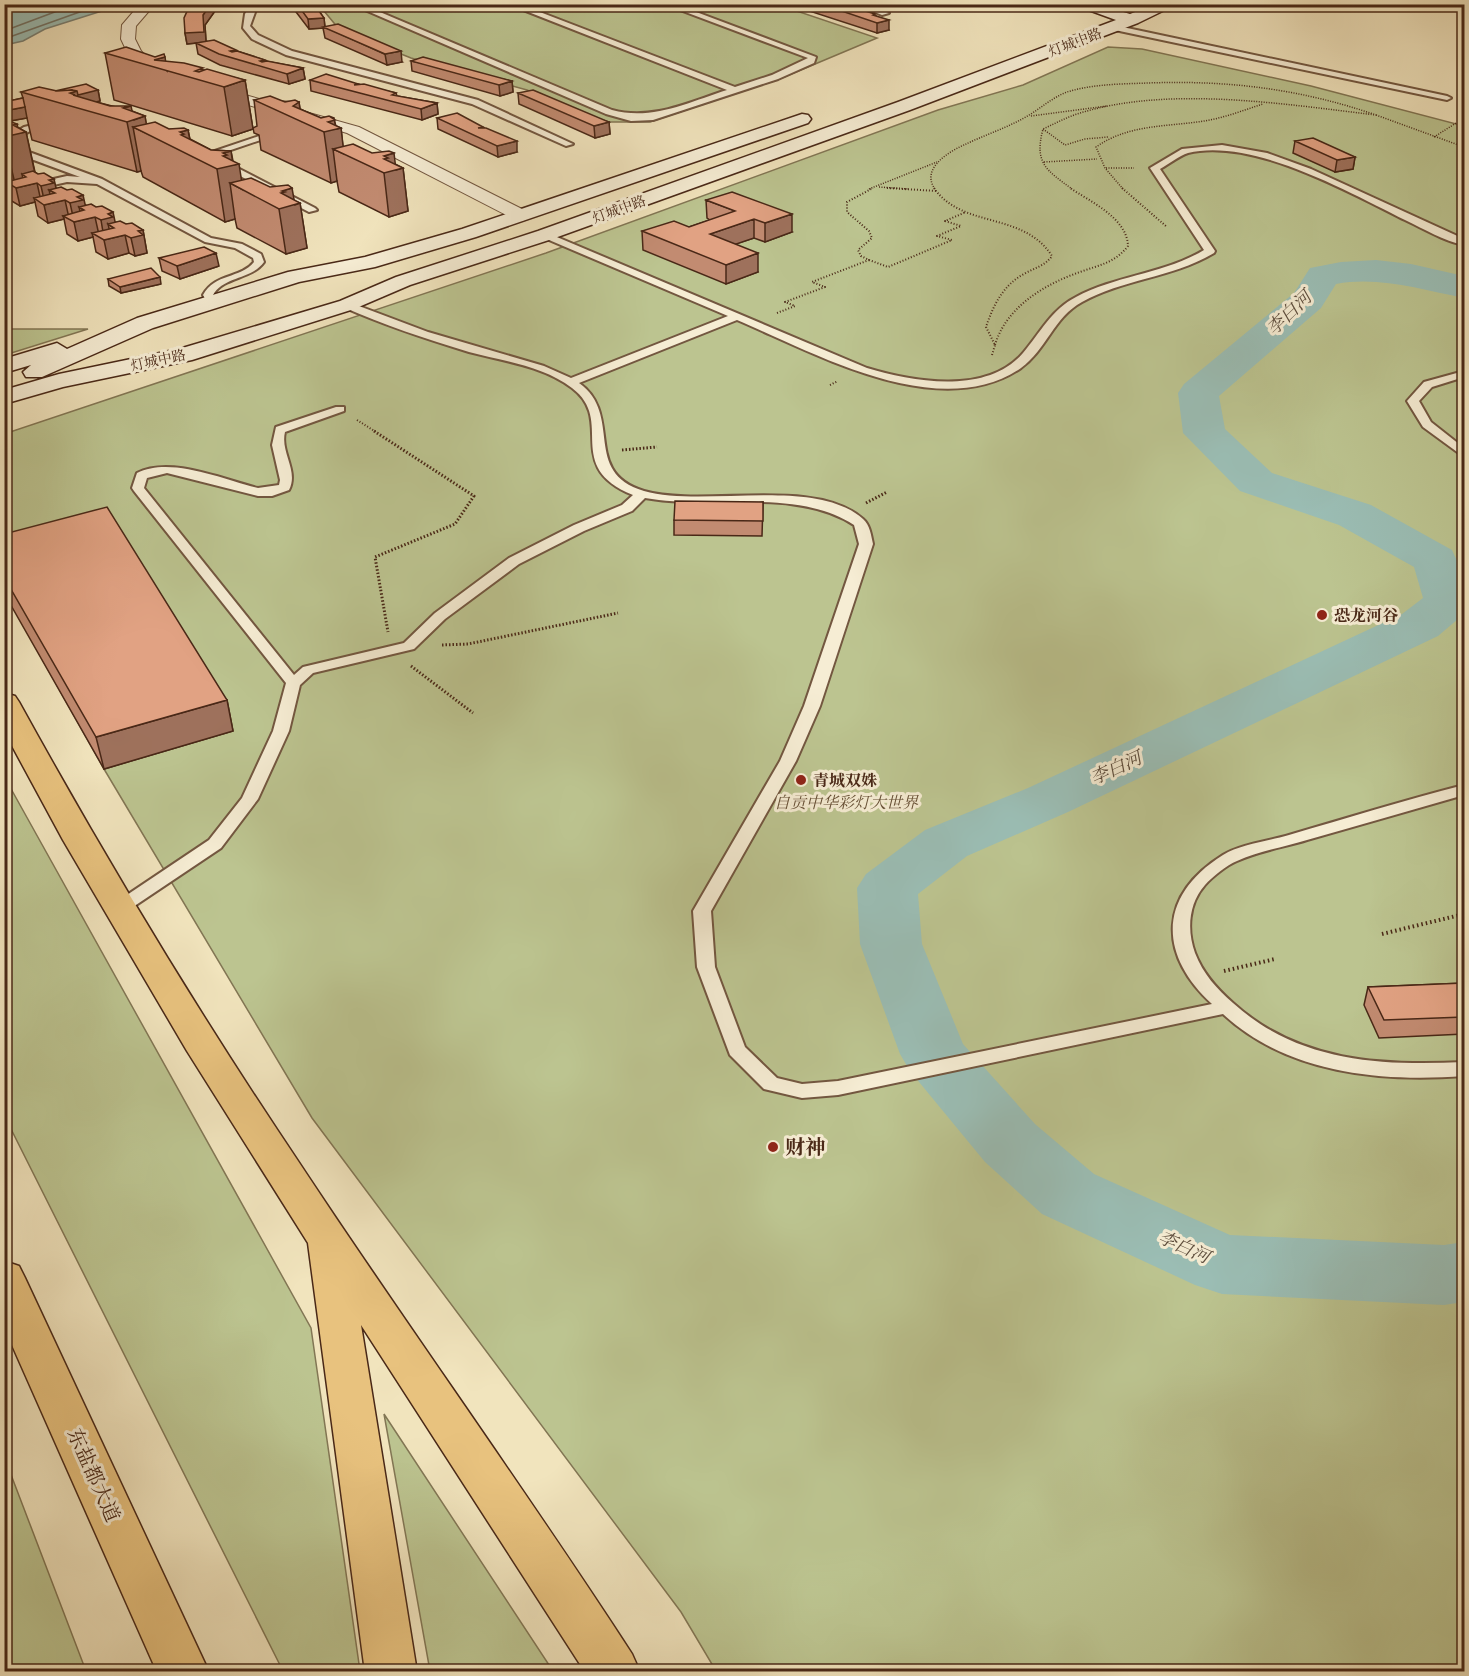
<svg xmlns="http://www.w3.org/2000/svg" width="1469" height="1676" font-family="'Old Standard TT','Noto Serif SC',serif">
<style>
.green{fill:#bcc490;stroke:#827654;stroke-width:1.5}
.water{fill:#9bbeb5;stroke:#7a8276;stroke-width:1.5}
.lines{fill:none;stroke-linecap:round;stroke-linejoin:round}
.shore{stroke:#727366;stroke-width:1.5}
.river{fill:#9bbeb5;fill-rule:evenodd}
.lane-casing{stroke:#735740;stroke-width:4}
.street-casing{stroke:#735740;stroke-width:2}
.secondary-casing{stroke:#492817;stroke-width:3}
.highway-casing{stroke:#492817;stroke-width:3}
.path-far3{stroke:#492817;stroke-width:1.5;stroke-dasharray:1 1.5;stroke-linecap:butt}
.path-far2{stroke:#492817;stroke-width:2;stroke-dasharray:1 2;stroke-linecap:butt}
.path-far1{stroke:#492817;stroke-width:3;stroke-dasharray:1.5 2;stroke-linecap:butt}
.path{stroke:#492817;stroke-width:4;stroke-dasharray:1.5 3;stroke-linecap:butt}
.lane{fill:#f6edd4;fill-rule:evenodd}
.street{fill:#f6edd4;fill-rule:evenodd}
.secondary{fill:#f6edd4;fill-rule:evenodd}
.highway{fill:#e8c27e;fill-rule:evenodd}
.wall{fill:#c28b71;stroke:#492817;stroke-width:1.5}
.shaded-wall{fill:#9e715c;stroke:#492817;stroke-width:1.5}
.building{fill:#e1a283;stroke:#492817;stroke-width:1.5}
.poi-dot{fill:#8f2418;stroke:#f6edd4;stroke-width:2}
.labels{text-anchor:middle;stroke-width:6;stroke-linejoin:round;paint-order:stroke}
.far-street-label{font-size:14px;fill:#492817;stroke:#f6edd4}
.poi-label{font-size:16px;font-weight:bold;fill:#492817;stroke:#f6edd4;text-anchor:start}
.park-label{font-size:16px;font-style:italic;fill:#664f35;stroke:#f6edd4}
.water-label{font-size:18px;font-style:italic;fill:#5e4e3e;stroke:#f6edd4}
.near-poi-label{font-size:20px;font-weight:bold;fill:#492817;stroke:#f6edd4;text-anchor:start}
.near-street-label{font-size:20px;fill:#492817;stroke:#f6edd4}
</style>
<rect width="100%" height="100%" fill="#f1e4bd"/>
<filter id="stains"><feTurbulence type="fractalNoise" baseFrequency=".00333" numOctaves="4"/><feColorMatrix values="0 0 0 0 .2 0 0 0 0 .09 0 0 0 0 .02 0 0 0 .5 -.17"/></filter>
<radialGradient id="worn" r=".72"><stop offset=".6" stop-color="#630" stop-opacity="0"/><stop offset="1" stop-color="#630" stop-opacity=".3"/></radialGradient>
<path class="green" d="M319,5H779L877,38L777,80L650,122H601L527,90L411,58L339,29Z
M1108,47L1142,49L1311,86L1464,126V1671H716L681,1612L312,1118L104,769L5,593L4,434L546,253L938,110L1023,85Z
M5,329H88L5,355Z
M5,778L311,1328L360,1671H283L5,1117Z
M384,1414L553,1671H430Z
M5,1459L86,1671H11L5,1660Z"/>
<path class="water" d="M20,4H121V5L45,29L23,41L5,45V11Z"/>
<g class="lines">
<path class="shore" d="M4,31L76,4
M4,39L102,4"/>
<path class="river" d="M1376,260L1411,264L1464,276V298C1422,290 1380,276 1336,284L1321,308L1219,396L1225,429L1272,473L1371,505L1452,550L1464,576V614L1438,636L1068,812L967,856L918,894L922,944L963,1044L1035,1124L1094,1174L1230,1235L1444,1245L1464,1242V1302L1444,1305L1222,1294L1195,1285L1042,1214L985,1162L910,1071L900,1054L860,944L857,888L866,874L925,830L1028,788L1402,614L1423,598L1414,567L1339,525L1240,491L1183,433L1178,393L1184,384L1294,293L1310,268L1341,262Z"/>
<g class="lane-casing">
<path id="lane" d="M251,4H258L250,26L258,35L292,51L478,100L573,144L566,146L472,104L286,55L252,39L243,28L245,14Z
M351,4H361L612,110C652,121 689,102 727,90L508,4H519L735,87L772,75L808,58L664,4H675L816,57L814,63L778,79L653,120L631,121L606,114Z
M855,4H867L889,13L882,15Z
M1113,25L1447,96L1451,98L1447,100L1110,29Z
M50,121L54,124L53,126L30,131L18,138V144L29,152L102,179L211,238L242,244L261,254L264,262C251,280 224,276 213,295L217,302L208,304L203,295C215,273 240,279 254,262L253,258L235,248L205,242L97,184L67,182L4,196V190L67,176L80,177L23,156L10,145L11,135L24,127Z
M277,130L284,132L210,157L203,155Z
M1222,145L1267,153L1311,169L1464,239V245C1444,241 1424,229 1405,220C1349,192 1251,137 1188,153C1179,156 1169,164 1160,169L1215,251L1214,253C1172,278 1123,279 1082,302C1054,317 1046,350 1021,368C939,424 815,353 737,320L579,383C624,415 581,472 644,491C704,508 815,476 863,519C870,525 871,535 873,544L820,706L796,761L711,911L715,967L745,1047L777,1078L802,1084L838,1081L1212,1004C1157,953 1159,895 1223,855C1241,844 1269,841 1289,835C1347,818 1405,800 1464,785V795C1412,810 1360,825 1307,840C1285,847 1258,851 1237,861C1227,865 1212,877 1205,885C1188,904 1187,931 1195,953C1203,974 1217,989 1233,1003C1298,1062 1381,1066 1464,1062V1076C1381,1082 1288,1074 1223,1014L838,1095L802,1098L764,1089L730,1055L697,967L693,911L780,761L804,706L859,544L854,525C796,487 711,510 645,498L632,511L584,531L519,564L445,619L414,649L313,673L300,685L289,731L258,799L221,848L124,913H112L109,909L112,905L209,840L242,798L273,731L286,683L134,491L132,488L137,473C170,456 222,479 258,488L279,485L280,480L272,445L276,427L336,407H344V411L285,432C280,452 299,471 289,490L272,496H258L167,473L147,478L144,488L294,675L303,667L404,643L435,613L509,558L574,525L622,505L633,495C562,466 616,421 572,388C543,366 503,361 469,352C426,339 384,325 343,307V303H351L428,332L544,366L571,378L728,316L542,237L540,235L545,232L867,368C913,382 987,395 1023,353C1040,333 1052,309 1076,297C1117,275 1164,274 1204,250L1150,168L1182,149Z
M222,160L315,208L317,210L309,212L219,165V161Z
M1464,371V377L1432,387L1419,401L1431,422L1464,448V457L1423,427L1407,401L1424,382Z"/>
</g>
<g class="street-casing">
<path id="street" d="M140,4H155L136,26L135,39L141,51L152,63L195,81L359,127L528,212L531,216L522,221L516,220L347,133L185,87L142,69L129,56L121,39L122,25Z"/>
</g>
<g class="secondary-casing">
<path id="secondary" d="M1072,4H1096L1130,14L1156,4H1177L1138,23L910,110L552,239L410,285L354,309L192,360L63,387L4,404V390L59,374L179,349L340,301L396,277L538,231L898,102L1116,20Z
M802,114L808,115L811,119L808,123L476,237L375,267L299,282L153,328L42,377H26L23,372L31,365L4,373V359L57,343L67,349L137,318L288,272L365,257L462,229Z"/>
</g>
<g class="highway-casing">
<path id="highway" d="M4,693L15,696L19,702C106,860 199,1014 300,1164C409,1329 525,1489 632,1654L640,1672H585L361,1325L417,1672H365L308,1243L187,1051L63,840L4,731Z
M4,1261L19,1266L25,1278L209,1672H157L4,1327Z"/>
</g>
<path class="path-far3" d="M1376,115L1464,147
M1031,116L1107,106
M1043,129L1065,145L1085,139L1108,137
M1434,137L1464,118L1461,109
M1044,162L1097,159
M1106,168H1134
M879,187L909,189
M869,189L937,162
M935,189C920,168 950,151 966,144C985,135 1006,128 1024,118C1039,110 1051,98 1067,92C1093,84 1121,84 1148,83C1228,80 1301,89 1376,115C1283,104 1167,85 1077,114C1065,118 1054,124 1043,129C1034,163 1046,170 1072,189
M1123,189L1105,168L1096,147C1129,124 1166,127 1204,121C1224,118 1244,110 1263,104"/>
<path class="path-far2" d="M887,188L937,191
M934,188C962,229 1023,211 1052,256C1045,266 1034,268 1024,274C1003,285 993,306 986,327L995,345
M1122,188L1167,227
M869,260L888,267L952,240L937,236L961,226L945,221L966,212
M777,313L795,306L785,302L825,287L812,282L869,260L861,256L858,250L872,238L869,231L847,212V202L873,188
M995,345C1006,307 1045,284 1080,272C1099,265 1115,263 1128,246C1127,218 1091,202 1070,188
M992,355L995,345
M830,385L838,381
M357,420L376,432"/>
<path class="path-far1" d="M374,431L474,496L455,524L375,557L388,632
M622,450L657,447
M866,503L887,492
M442,645L468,644L618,613
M411,666L473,713"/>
<path class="path" d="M1382,934L1464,914
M1224,971L1275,959"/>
<use href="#lane" class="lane"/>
<use href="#street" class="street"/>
<use href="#secondary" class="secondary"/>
<use href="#highway" class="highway"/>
</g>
<path class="wall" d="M190,4H220L205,25L206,41L265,60V61L303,68L305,79L289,84L220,65L198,54L196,43H198L187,44L185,33Z
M289,4H314L324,18L325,27L402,62L387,65L325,38L323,28L309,29L293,8L289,7Z
M794,4H843L875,15L889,30L877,33L794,6Z
M105,53L204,70L245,80L253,129L232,136L114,100Z
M411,61L512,81L513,92L500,96L412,71Z
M310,80L359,85L396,93L397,96L437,103L438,114L422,120L311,91Z
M98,90L100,101L96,102L132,111L145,116L146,124L169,129L188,130L190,139L211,150L231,151L233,161L241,180L300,203L307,248L286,254L237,228L235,219L225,222L143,177L141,171L137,172L32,140L27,118L10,121L17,127L26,132L35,172L56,188L115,222L126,224L143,230L147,253L135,256L129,253L108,259L96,252L93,237L78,241L67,234L64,219L48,223L38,216L35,202L20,206L10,200L6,182L4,181V102L23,98L21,92Z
M518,93L609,122L610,134L595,138L519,104Z
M254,100L299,102L300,109L321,118L334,120L336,126L341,128L343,147L395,164L403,168L408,211L389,217L339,192L337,181L331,183L261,150L259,135L254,133L253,128L257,126Z
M437,118L483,127V128L517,152L498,157L438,129Z
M1295,141L1355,157L1353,169L1335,172L1293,153Z
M706,200L792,232L765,242L754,238L735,244L758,272L726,284L643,250L642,231L689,227L710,220L707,218Z
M159,258L219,266L180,279L162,271Z
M108,279L161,284L121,293L109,286Z
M763,502L762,536L674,535V520Z
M4,534L227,700L233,731L104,769L4,593Z
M1464,983V1034L1379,1038L1364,1005L1368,987Z"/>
<path class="shaded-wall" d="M211,4H220L205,25L206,42L187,44L185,33L203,15Z
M324,18L325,28L309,29L308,19Z
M889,20V30L877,33V23Z
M401,51L402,62L387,65L385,54Z
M165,57L167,71L154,60Z
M303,68L305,79L289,84L287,74Z
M245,80L253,129L232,136L224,87Z
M512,81L513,92L500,96L499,85Z
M98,90L100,101L80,106L70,93L77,91Z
M299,102L302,122L293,106Z
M437,103L438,114L422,120L421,109Z
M131,106L134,120L145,116L148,134L133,127L141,171L137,172L127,122L123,108Z
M25,107L27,118L4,122V111Z
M332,118H334L336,129L341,128L344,154L333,149L337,181L331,183L324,132L328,122Z
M609,122L610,134L595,138L594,126Z
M17,124L19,133L26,132L37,183L22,174L24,186L16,188L4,137L13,125Z
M188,130L193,157L180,132Z
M517,141V152L498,157L497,146Z
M231,151L233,165L239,164L243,190L230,183L235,219L225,222L217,169L223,153Z
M394,153L396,170L403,168L408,211L389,217L384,173V156Z
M1355,157L1353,169L1335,172L1337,160Z
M54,179L58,197L55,193L49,190L52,202L45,204L41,186L49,180Z
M37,183L41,201L34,198L35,202L20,206L16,188Z
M292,188L295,205L300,203L307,248L286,254L279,209L282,191Z
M83,195L87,213L79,207L82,219L74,221L70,203L77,197Z
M65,200L69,218L63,216L64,219L48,223L44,205Z
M113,212L117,231L108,224L111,237L104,238L101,220L108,214Z
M6,214L10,233H8L9,237L4,238V215Z
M792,214V232L765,242V223Z
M95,217L99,235L92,233L93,237L78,241L74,222Z
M754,219V238L710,253V234Z
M143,230L147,253L135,256L131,238L138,231Z
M125,235L129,253L108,259L104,240Z
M216,253L219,266L180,279L177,266Z
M758,253V272L726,284V265Z
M160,277L161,284L121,293L120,287Z
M227,700L233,731L104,769L96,737Z"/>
<path class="building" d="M211,4L203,15L204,32L185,33L184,18L190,5Z
M297,4H314L324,18L308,19Z
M821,4H843L875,14L873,15L889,20L877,23Z
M338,24L401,51L385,54L323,27Z
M214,40L236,50L230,51L232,52L237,51L265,60L260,61L262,62L267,61L303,68L287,74L219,54L196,43Z
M126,47L155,57L164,54L165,57L154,60L184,63L203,68L195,71L199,72L207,69L245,80L224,87L105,53Z
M423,57L512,81L499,85L411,61Z
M326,74L358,84L354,85L364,84L396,93L392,95L437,103L421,109L310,80Z
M86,84L98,90L78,95L77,91L72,90L55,91Z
M39,87L57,91L72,90L77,91L70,93L75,95H73L110,106H131L123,108L145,116L127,122L21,92Z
M533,90L609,122L594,126L518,93Z
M270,96L285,102L295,100L299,102L293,106L321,118L329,116L334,118H332L335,120L328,122L341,128L324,132L254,100Z
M23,98L25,107L4,111V102Z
M457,113L483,127L478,128H486L517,141L497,146L437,118Z
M4,119L17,124L13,125L26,132L4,137Z
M155,122L169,129L184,128L188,130L180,132L184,134L181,135L211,150L231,151L223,153L227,155L223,156L239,164L217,169L133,127Z
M1313,138L1355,157L1337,160L1295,141Z
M353,144L372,153L389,151L394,153L384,156L388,158L384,159L403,168L384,173L333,149Z
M33,171L38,174L44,173L54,179L49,180L54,183L41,186L37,183L16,188L6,182L26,177L22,174Z
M251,178L270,187L288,185L292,188L282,191L285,192L281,193L300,203L279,209L230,183Z
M61,187L67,190L72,189L83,195L77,197L83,200L70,203L65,200L44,205L34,198L55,193L49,190Z
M732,192L792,214L765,223L754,219L710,234L758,253L726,265L642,231L674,221L689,227L735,211L706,200Z
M91,204L96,207L102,206L113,212L108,214L113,217L101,220L95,217L74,222L63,216L84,210L79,207Z
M120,221L126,224L132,223L143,230L138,231L143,235L131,238L125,235L104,240L92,233L114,228L108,224Z
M204,247L216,253L177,266L159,258Z
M151,268L160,277L120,287L108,279Z
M675,501L763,502V521L674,520Z
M107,507L227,700L96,737L4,577V534Z
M1464,983V1017L1384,1020L1368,987Z"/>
<g class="poi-dot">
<circle cx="1322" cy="615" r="6"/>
<circle cx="801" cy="780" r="6"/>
<circle cx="773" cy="1147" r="6"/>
</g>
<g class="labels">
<g class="far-street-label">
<text transform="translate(1075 42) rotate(-21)" y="5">灯城中路</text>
<text transform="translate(619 209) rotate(-20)" y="5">灯城中路</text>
<text transform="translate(158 360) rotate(-12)" y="5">灯城中路</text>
</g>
<g class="poi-label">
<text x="1334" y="621">恐龙河谷</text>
<text x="813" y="786">青城双姝</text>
</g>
<g class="park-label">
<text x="846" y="808">自贡中华彩灯大世界</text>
</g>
<g class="water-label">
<text transform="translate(1289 313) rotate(-44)" y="6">李白河</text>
<text transform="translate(1116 768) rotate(-25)" y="6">李白河</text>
<text transform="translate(1184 1247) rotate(24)" y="6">李白河</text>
</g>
<g class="near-poi-label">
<text x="785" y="1154">财神</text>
</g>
<g class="near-street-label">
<text transform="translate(94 1475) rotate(66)" y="7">东盐都大道</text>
</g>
</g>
<rect width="1469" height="1676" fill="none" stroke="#f1e4bd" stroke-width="24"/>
<rect x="6" y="6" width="1457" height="1664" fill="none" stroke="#492817" stroke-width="3"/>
<rect x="12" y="12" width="1445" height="1652" fill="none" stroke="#492817" stroke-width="1.5"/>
<rect width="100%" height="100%" filter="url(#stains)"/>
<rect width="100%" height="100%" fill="url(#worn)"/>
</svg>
